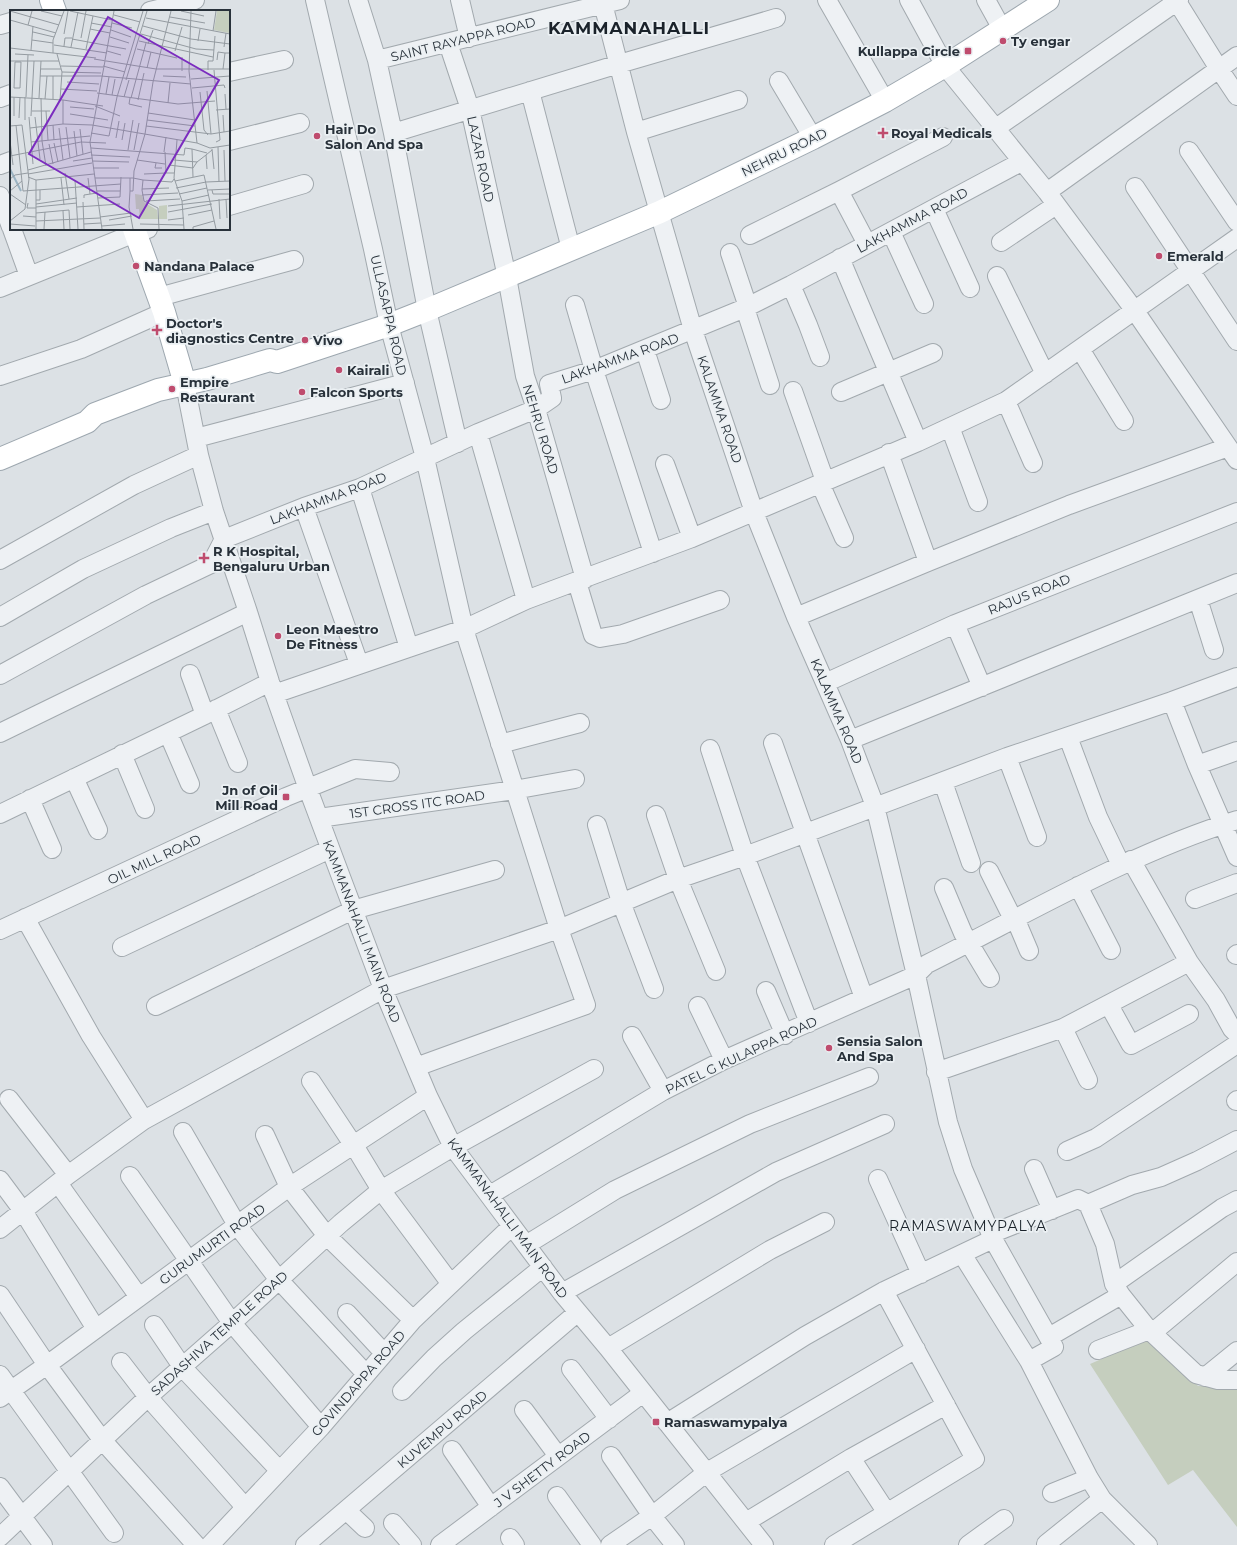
<svg xmlns="http://www.w3.org/2000/svg" width="1237" height="1545" font-family="Montserrat,sans-serif">
<style>
.green{fill:#c5cebe}
.lines{fill:none;stroke-linecap:round;stroke-linejoin:round}
.minor-casing{stroke:#a2a9ae;stroke-width:20}
.major-casing{stroke:#9da7af;stroke-width:24}
.minor{stroke:#eef1f4;stroke-width:18}
.major{stroke:#fff;stroke-width:22}
.poi-dot{fill:#bf4c6e;stroke:#ebf0f3;stroke-width:1.5}
.labels{text-anchor:middle;stroke-width:3.5;stroke-linejoin:round;paint-order:stroke}
.street-label{font-size:13px;fill:#28313a;stroke:#ebf0f3}
.poi-label{font-size:13px;font-weight:bold;fill:#28313a;stroke:#ebf0f3;text-anchor:start}
.neighbourhood-label{font-size:14px;letter-spacing:1px;fill:#1a222a;stroke:#ebf0f3}
.district-label{font-size:17px;font-weight:bold;letter-spacing:1px;fill:#1a222a;stroke:#ebf0f3}
.inset-river{fill:none;stroke:#9ab3c2;stroke-width:2}
.inset-road{fill:none;stroke:#949ba1;stroke-width:1}
.view{fill:#7b2cbf;fill-opacity:0.15;stroke:#7b2cbf;stroke-width:2}
.inset-edge{fill:none;stroke:#28313a;stroke-width:2}
</style>
<rect width="100%" height="100%" fill="#dce1e5"/>
<path class="green" d="M1152,1337L1198,1386L1237,1385V1527L1193,1470L1168,1485L1090,1364Z"/>
<g class="lines">
<g class="minor-casing">
<path id="minor" d="M315,0L373,249L389,325L425,458L464,629L559,929L586,1005L416,1067
M358,0L377,60L393,133L427,310L458,443
M460,0L469,38
M602,0L636,132L693,330L754,512L796,617L850,740L875,806L916,975L948,1122L963,1169L993,1239L1054,1347L1029,1361L1089,1478L1102,1499L1148,1545
M827,0L885,101
M909,0L945,66L1047,192L1135,311L1237,460
M986,0L1002,29
M1176,0L1219,69L1237,96
M150,11L195,0
M0,25L11,22
M448,43L470,109L507,277L525,376L536,409L585,579
M377,60L620,0
M229,72L284,60
M779,81L813,138
M530,91L571,249
M0,98L11,94
M996,128L1179,0
M636,132L738,100
M393,133L619,64L776,18
M229,141L300,123
M1189,151L1237,222
M0,165L11,161
M1135,187L1237,341
M839,191L867,244
M1047,192L1237,56
M0,196L11,227
M229,206L304,184
M934,209L970,288
M12,229L29,276
M891,232L924,304
M750,235L839,191L943,137
M1001,242L1056,205
M730,253L748,307
M840,258L918,442
M997,276L1045,374
M791,285L808,325L820,357
M0,288L135,233L148,229
M159,297L294,260
M575,305L594,370L653,553
M745,308L770,385
M1080,349L1124,421
M645,350L661,400
M0,376L81,349L164,312
M185,384L199,455L214,511L248,612L270,682L308,789L383,989L428,1096L453,1147L562,1293L608,1348L764,1545
M793,391L825,481
M841,392L933,353
M1006,401L1033,463
M950,427L978,502
M478,433L526,600
M196,438L405,383
M889,453L928,562
M665,464L692,538
M820,483L844,538
M360,488L409,648
M304,507L359,664
M0,560L134,485L199,455
M577,582L593,635L600,638L623,634L720,600
M1198,599L1214,650
M0,617L83,569L171,528L214,511
M796,617L928,562L1069,505L1228,447
M955,624L982,687
M190,674L205,715
M0,675L146,595L211,564L224,539L304,507L360,488L478,433L536,409L552,398L549,384L594,370L745,308L791,285L1021,162
M825,683L955,624L1237,512
M274,694L464,629L526,600L692,538L918,442L1006,401L1237,238
M1172,701L1197,765L1237,857
M216,709L238,763
M0,733L248,612
M168,733L190,784
M1068,737L1098,817L1121,865
M850,740L1237,583
M773,743L864,998
M500,744L580,723
M710,749L745,856L809,1023
M122,754L145,809
M1007,757L1037,837
M1197,765L1237,751
M74,778L98,830
M943,782L971,863
M30,799L52,849
M0,814L205,715L270,682
M656,815L678,879L716,971
M319,818L514,790L575,779
M597,825L621,902L654,989
M1131,860L1189,962L1216,1000L1232,1029L1237,1034
M989,871L1013,919
M1078,886L1111,950
M944,888L963,933L990,978
M1195,899L1237,883
M25,918L91,1036L144,1120
M1015,918L1029,951
M0,930L286,797L355,769L390,772
M122,947L330,849
M1236,955L1237,954
M766,991L785,1035
M1109,1005L1131,1045L1189,1014
M156,1006L353,910L495,870
M698,1006L724,1060
M1063,1028L1088,1080
M632,1036L663,1091
M936,1072L1063,1028L1189,962
M311,1081L358,1152L381,1190L451,1284
M9,1099L68,1175
M1236,1101L1237,1100
M183,1132L237,1225L279,1280L366,1374
M265,1135L289,1187L327,1236L413,1320
M1067,1151L1096,1138L1237,1044
M1034,1169L1052,1210
M130,1176L232,1323L321,1427
M878,1179L921,1274
M0,1180L23,1211L96,1329
M58,1183L139,1297
M490,1195L663,1091L724,1060L916,975L927,964C1029,913 1128,854 1237,820
M1088,1204L1132,1185L1161,1177L1197,1161L1237,1140
M0,1229L68,1175L144,1120L383,989L559,929L678,879L745,856L1007,757L1172,701L1237,677
M991,1234L1078,1199L1088,1204L1105,1244L1114,1284L1121,1295L1149,1330L1196,1374L1218,1380H1237
M526,1245L615,1190L750,1124L869,1077
M962,1254L1029,1361
M1114,1284L1222,1208L1237,1200
M562,1293L776,1172L885,1124
M0,1295L47,1365L103,1441L196,1545
M347,1313L384,1353
M154,1325L183,1368L279,1470
M1152,1333L1237,1262
M1049,1337L1121,1295
M608,1348L770,1250L825,1222
M1098,1350L1149,1330
M121,1362L148,1397L245,1507
M571,1369L609,1419
M0,1375L114,1533
M1205,1377L1237,1351
M402,1391L434,1358L464,1331L543,1267
M0,1398L47,1365L289,1187L428,1096
M524,1410L558,1456
M667,1423L805,1336L884,1291L993,1239
M452,1450L491,1507
M611,1456L652,1516L675,1545
M851,1458L887,1513
M0,1487L43,1545
M1052,1493L1089,1478
M557,1496L592,1545
M346,1510L365,1528
M746,1522L851,1458L946,1405
M393,1523L412,1545
M0,1537L148,1397L232,1323L341,1223L381,1190L453,1147L594,1069
M510,1538L515,1545
M1046,1544L1102,1499
M210,1545L321,1427L413,1320L512,1226
M305,1545L578,1312
M440,1545L643,1393
M610,1545L652,1516L707,1472L916,1349
M834,1545L975,1459L884,1291
M968,1545L1004,1519"/>
</g>
<g class="major-casing">
<path id="major" d="M51,0L55,11
M134,229L164,312L185,384
M0,459L87,422L95,414L158,390L207,379L270,360L277,362L389,325L427,310L660,212L813,138L885,101L945,66L1048,0"/>
</g>
<use href="#minor" class="minor"/>
<use href="#major" class="major"/>
</g>
<g class="poi-dot">
<circle cx="1003" cy="41" r="4"/>
<rect x="964" y="47" width="8" height="8" rx="2"/>
<path d="M881 127h4v4h4v4h-4v4h-4v-4h-4v-4h4z"/>
<circle cx="317" cy="136" r="4"/>
<circle cx="1159" cy="256" r="4"/>
<circle cx="136" cy="266" r="4"/>
<path d="M155 324h4v4h4v4h-4v4h-4v-4h-4v-4h4z"/>
<circle cx="305" cy="340" r="4"/>
<circle cx="339" cy="370" r="4"/>
<circle cx="172" cy="389" r="4"/>
<circle cx="302" cy="392" r="4"/>
<path d="M202 552h4v4h4v4h-4v4h-4v-4h-4v-4h4z"/>
<circle cx="278" cy="636" r="4"/>
<rect x="282" y="793" width="8" height="8" rx="2"/>
<circle cx="829" cy="1048" r="4"/>
<rect x="652" y="1418" width="8" height="8" rx="2"/>
</g>
<g class="labels">
<g class="street-label">
<text transform="translate(463 39) rotate(-14)" y="5">SAINT RAYAPPA ROAD</text>
<text transform="translate(784 152) rotate(-26)" y="5">NEHRU ROAD</text>
<text transform="translate(481 159) rotate(78)" y="5">LAZAR ROAD</text>
<text transform="translate(912 220) rotate(-28)" y="5">LAKHAMMA ROAD</text>
<text transform="translate(389 315) rotate(77)" y="5">ULLASAPPA ROAD</text>
<text transform="translate(620 358) rotate(-20)" y="5">LAKHAMMA ROAD</text>
<text transform="translate(720 409) rotate(71)" y="5">KALAMMA ROAD</text>
<text transform="translate(541 429) rotate(73)" y="5">NEHRU ROAD</text>
<text transform="translate(328 498) rotate(-21)" y="5">LAKHAMMA ROAD</text>
<text transform="translate(1029 594) rotate(-22)" y="5">RAJUS ROAD</text>
<text transform="translate(837 711) rotate(67)" y="5">KALAMMA ROAD</text>
<text transform="translate(417 804) rotate(-8)" y="5">1ST CROSS ITC ROAD</text>
<text transform="translate(154 859) rotate(-25)" y="5">OIL MILL ROAD</text>
<text transform="translate(362 931) rotate(69)" y="5">KAMMANAHALLI MAIN ROAD</text>
<text transform="translate(741 1055) rotate(-25)" y="5">PATEL G KULAPPA ROAD</text>
<text transform="translate(508 1218) rotate(54)" y="5">KAMMANAHALLI MAIN ROAD</text>
<text transform="translate(212 1244) rotate(-36)" y="5">GURUMURTI ROAD</text>
<text transform="translate(219 1333) rotate(-42)" y="5">SADASHIVA TEMPLE ROAD</text>
<text transform="translate(358 1383) rotate(-49)" y="5">GOVINDAPPA ROAD</text>
<text transform="translate(442 1429) rotate(-40)" y="5">KUVEMPU ROAD</text>
<text transform="translate(542 1469) rotate(-37)" y="5">J V SHETTY ROAD</text>
</g>
<g class="poi-label">
<text x="1011" y="46">Ty engar</text>
<text x="960" y="56" text-anchor="end">Kullappa Circle</text>
<text x="325" y="134">Hair Do<tspan x="325" dy="15">Salon And Spa</tspan></text>
<text x="891" y="138">Royal Medicals</text>
<text x="1167" y="261">Emerald</text>
<text x="144" y="271">Nandana Palace</text>
<text x="166" y="328">Doctor's<tspan x="166" dy="15">diagnostics Centre</tspan></text>
<text x="313" y="345">Vivo</text>
<text x="347" y="375">Kairali</text>
<text x="180" y="387">Empire<tspan x="180" dy="15">Restaurant</tspan></text>
<text x="310" y="397">Falcon Sports</text>
<text x="213" y="556">R K Hospital,<tspan x="213" dy="15">Bengaluru Urban</tspan></text>
<text x="286" y="634">Leon Maestro<tspan x="286" dy="15">De Fitness</tspan></text>
<text x="278" y="795" text-anchor="end">Jn of Oil<tspan x="278" dy="15">Mill Road</tspan></text>
<text x="837" y="1046">Sensia Salon<tspan x="837" dy="15">And Spa</tspan></text>
<text x="664" y="1427">Ramaswamypalya</text>
</g>
<g class="neighbourhood-label">
<text x="968" y="1231">RAMASWAMYPALYA</text>
</g>
<g class="district-label">
<text x="629" y="34">KAMMANAHALLI</text>
</g>
</g>
<g transform="translate(10 10)">
<rect width="220" height="220" fill="#dce1e5"/>
<path d="M207,1H220L219,23L204,20ZM125,184L132,185L134,192L147,200L148,209H130L129,199H126ZM157,195V209H149V196Z" fill="#c5cebe"/>
<path class="inset-river" d="M0,159L11,181"/>
<path class="inset-road" d="M0,1L49,15M31,1L52,6M60,1L102,10M171,1L194,6M181,1L179,61L187,133M104,5L130,12M160,7L195,13M136,8L220,24M0,10L46,23M81,13L102,17M102,13L122,18M18,15L22,1M133,16L181,29L220,34M80,19L100,23M101,20L121,27M203,21L206,1M23,22L44,27M54,24L58,1M131,24L186,39L204,40M100,27L119,33M71,28L76,1M62,29L116,39M22,30L43,33M129,31L203,47M188,31L190,19M138,34L143,20M44,35L97,43M54,36L55,28H62M61,37L68,2M214,37L216,23M0,38L86,48M76,39L83,6M127,39L167,48M21,40L23,16M97,41L111,45M165,41L172,17M43,43V30L54,1M5,44L24,45M47,44L52,62L50,90M172,47V61M84,49L146,59H220M95,50L104,1M207,50L208,42L215,43M0,51H49M5,52H11L10,78H4ZM51,56L93,57M93,56L115,62M137,58L141,42M31,59H51M213,59L215,43H220M198,60V51H203L205,26M204,60L210,130L206,132M52,62L91,63M30,66H91L181,74M153,66L176,67M181,69L220,66M116,70L137,1M57,72L89,74M182,78L214,75L215,78M51,79L87,81M197,81L201,124L220,121M190,82L194,120L198,125M87,83L168,94L205,91M96,84L99,67M215,84L216,99M102,85L105,69M0,87L53,90L93,96M16,87L18,45M114,87L119,70M29,88L31,51M31,88L32,131L36,156M120,88L119,94L132,97M121,88L136,33M35,89L37,66M43,89V66M53,90V114M128,90L134,63M158,93L160,73M85,96L110,106M60,97L84,99M206,100L220,99M22,101H40M36,101L38,130M138,103L185,110M60,104L98,110M213,105L214,122M4,106V87M21,106L24,51M19,107L23,154M25,107L30,149M9,108L10,87M15,110V87M137,110L185,116M6,115L13,181L111,174M43,115L44,130M0,116L12,115L19,169L15,199L0,211M136,116L201,124M56,117L60,148M20,118L53,114L82,115L187,133L200,138L220,135M49,118L53,150M70,119L73,144M64,121L67,146M81,123L99,126L107,87L133,1M106,128L109,111M112,130L115,113M167,130L164,168L172,191L174,219M0,131L3,155M21,132L80,126M44,133L48,152M39,134L43,154M208,137L209,172M81,138L174,145L175,138L182,139M202,139L204,159M118,140L123,110M124,140L129,113M214,140L215,171M154,142L156,127M155,142L156,163H164M81,145L120,147M0,146L71,132L96,133M127,150L155,154M164,150L187,152L196,145M63,151L82,148M82,151L119,152M146,153L145,158H152M159,155L183,158L187,152M83,158H109M197,159L196,145L202,140M18,160L81,142M55,163L59,189M18,164L82,153M134,164L156,163M18,167L26,170L84,164M183,167L182,139L197,143M51,168L54,195M78,168L80,184M85,168H123M120,168V181M123,168L133,170L132,180L134,191L148,198L149,219M0,169L5,165L18,163M65,170L68,219M133,170L162,172L164,169M165,171L194,165L206,219M166,178L196,172L220,171M132,179L159,178M198,180L220,179M202,180L203,184H220M0,181L12,171M87,181H110M0,184L16,195M169,184L197,178M132,185L168,183M74,188V185L87,183M88,188L110,187L111,167M209,189L210,209M216,189L217,208M26,190H30V180M136,191L170,189M172,191L199,185M73,192L74,219M18,193L17,198H26M26,194L67,188M158,196L220,189M26,197L67,193M67,197L110,194M53,201L54,219M158,202L202,194M26,203L59,200L60,219M178,205L202,200M13,206L26,207M90,207L121,203M99,210L122,206M158,210L174,208M26,211L90,208M0,214L25,216M74,214L91,213M130,214L174,215M92,216L115,214M26,219V170M34,219L35,202M92,219L80,132L95,51M123,219L119,197L120,181H123L124,161L135,124L143,72L161,1M183,219V217L204,211"/>
<path class="view" d="M98,7L209,70L129,208L19,144Z"/>
<rect width="220" height="220" class="inset-edge"/>
</g>
</svg>
